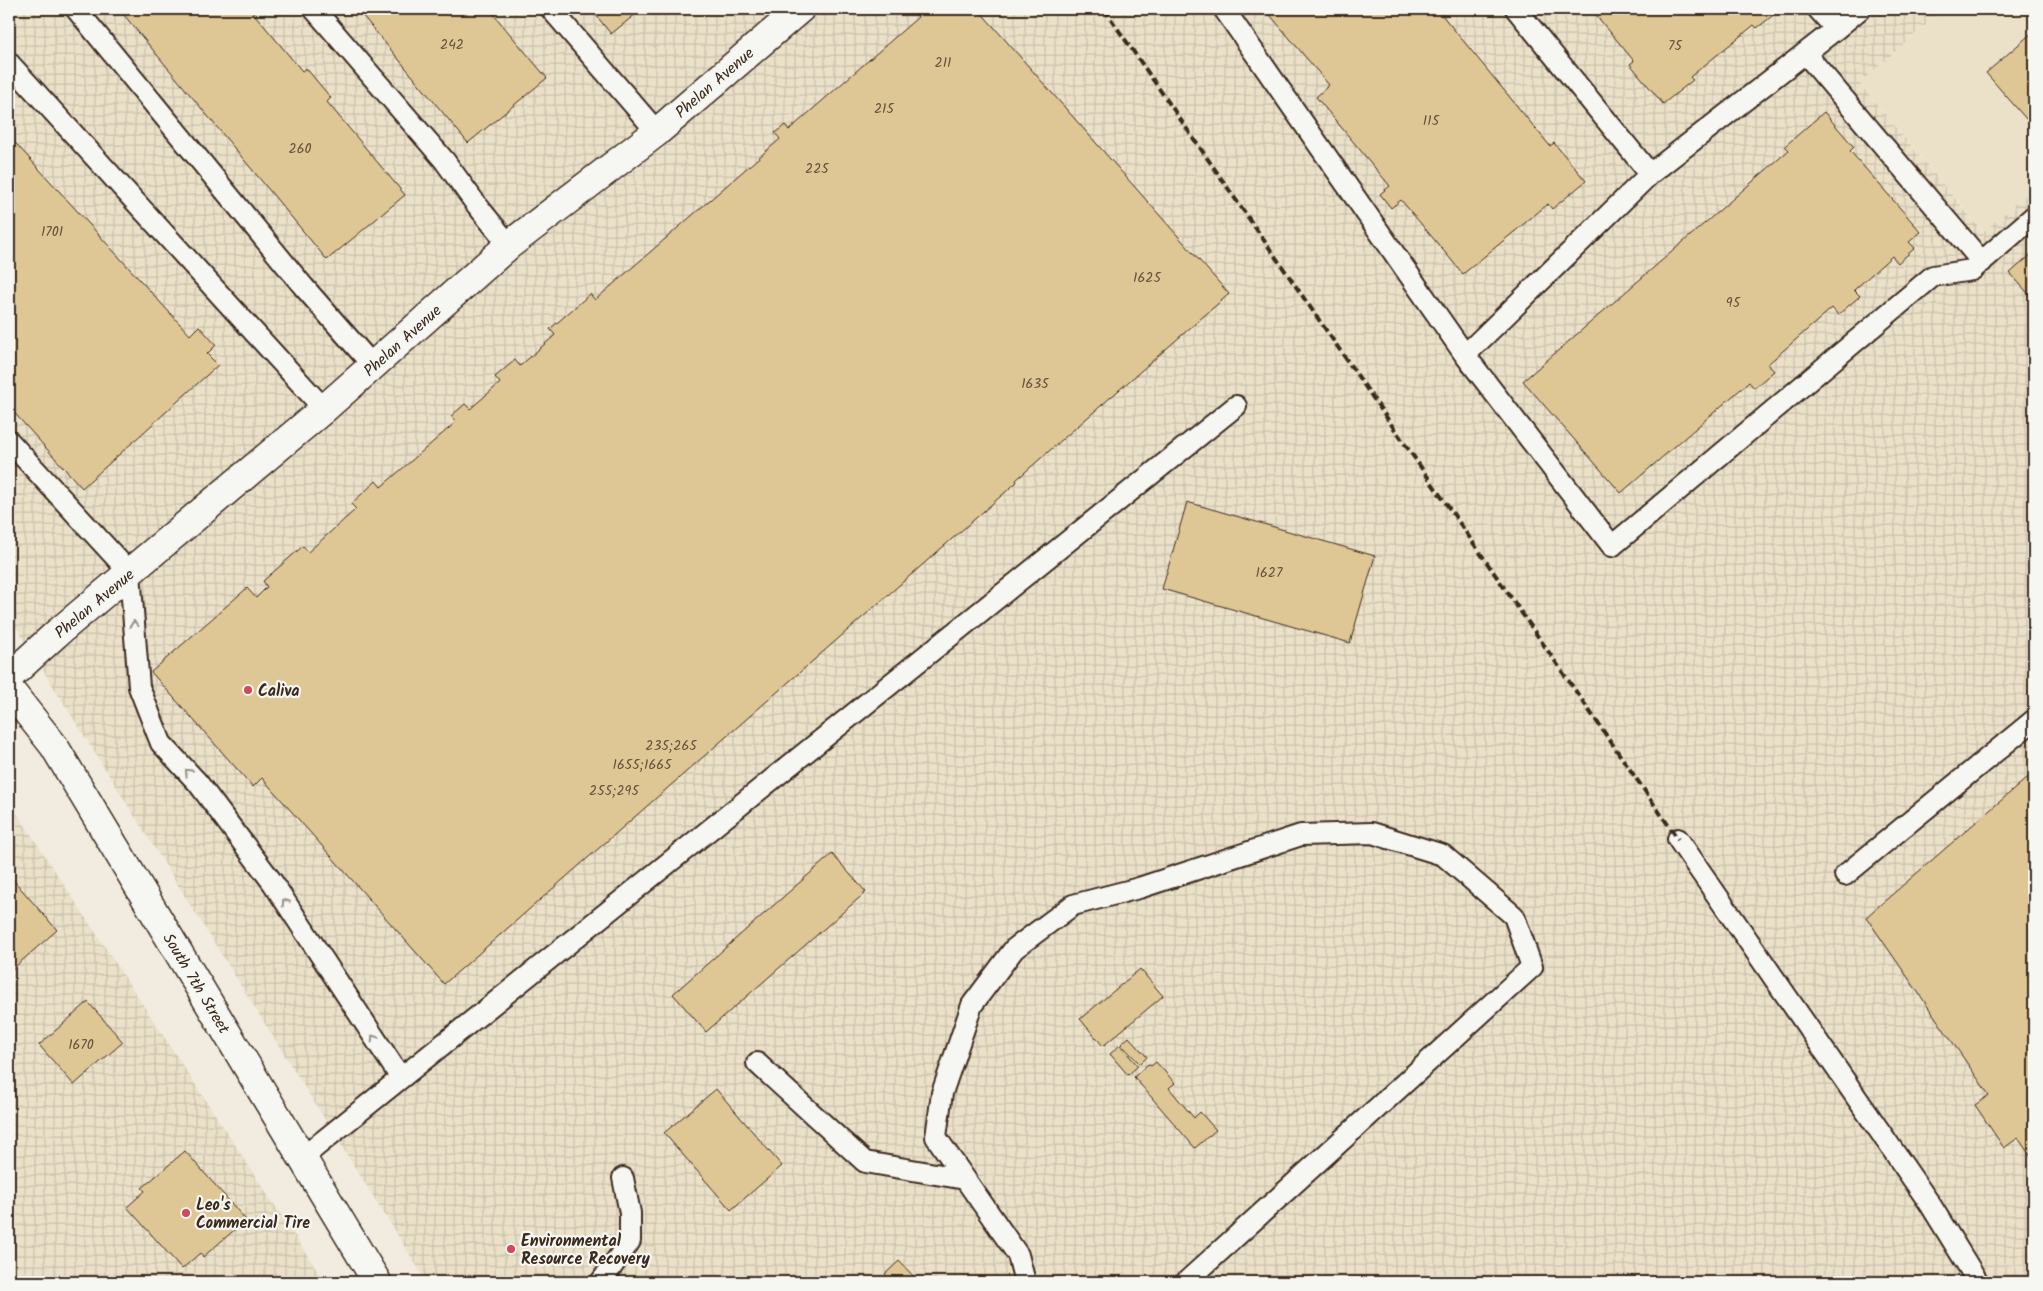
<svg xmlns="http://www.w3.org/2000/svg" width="2043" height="1291" font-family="Kalam,sans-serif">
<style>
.built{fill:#ebe1c9}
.industrial{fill:url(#industrial-grid)}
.building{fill:#dec695;stroke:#3b2a1e}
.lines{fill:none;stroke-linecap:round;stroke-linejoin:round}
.lane-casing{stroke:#3b2a1e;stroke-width:24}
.secondary-casing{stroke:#3b2a1e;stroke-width:31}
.lane{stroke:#f6f6f2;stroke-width:20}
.secondary{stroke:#f6f6f2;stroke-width:28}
.rail{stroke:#3b2a1e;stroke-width:4;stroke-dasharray:8 4;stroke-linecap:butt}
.oneway{stroke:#989088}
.poi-dot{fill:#d1495b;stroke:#f6f6f2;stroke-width:2}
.labels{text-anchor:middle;stroke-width:4.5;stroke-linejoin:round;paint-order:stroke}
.number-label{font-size:14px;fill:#64513c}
.street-label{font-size:16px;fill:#3b2a1e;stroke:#f6f6f2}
.poi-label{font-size:16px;font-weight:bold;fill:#3b2a1e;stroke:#f6f6f2;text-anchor:start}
</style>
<defs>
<pattern id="industrial-grid" width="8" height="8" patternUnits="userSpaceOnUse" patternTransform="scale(1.25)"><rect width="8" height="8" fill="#ebe1c9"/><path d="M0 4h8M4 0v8" fill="none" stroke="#cac1ac"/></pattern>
</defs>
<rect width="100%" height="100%" fill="#f1ecdf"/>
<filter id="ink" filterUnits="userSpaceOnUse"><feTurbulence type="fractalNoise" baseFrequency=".02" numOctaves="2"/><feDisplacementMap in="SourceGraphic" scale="10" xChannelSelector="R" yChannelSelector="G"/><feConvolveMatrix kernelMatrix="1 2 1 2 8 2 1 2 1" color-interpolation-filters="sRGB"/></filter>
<g filter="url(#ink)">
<path class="built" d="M1944,9H2034V188L1984,232L1859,83Z"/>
<path class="industrial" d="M9,9H1944L1859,83L1983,232L2034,188V1282H427L9,616Z
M9,801L325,1282H9Z"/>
<path class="building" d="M119,9H250L302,71L306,68L331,98L327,102L405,195L327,260Z
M357,9H489L547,78L468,143Z
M591,9H642L611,34Z
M917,9H978L1229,294L1016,480L1017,482L444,984L262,778L253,787L151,672L247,588L256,598L267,587L263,581L303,546L308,552L356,509L351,504L376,481L381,487L456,422L451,416L465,404L470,409L500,383L495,377L515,360L520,366L555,335L550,329L590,294L595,300L780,139L775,133L785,125L789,130L918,17L914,12Z
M1265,9H1437L1550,146L1554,143L1586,181L1552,209L1548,204L1463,274L1401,200L1391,208L1380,194L1390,186L1316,97L1329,85Z
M1591,9H1781L1757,28L1754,25L1690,77L1693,80L1663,104L1630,64L1634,61Z
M2034,31V128L1986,73Z
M1824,112L1854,147L1850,151L1921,232L1909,242L1915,248L1898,263L1892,256L1854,290L1860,296L1838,315L1832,308L1768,364L1774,371L1754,388L1749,382L1621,493L1523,381L1789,150L1785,146Z
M9,136L190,335L199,326L216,345L207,354L218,365L82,488L9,407Z
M2034,252V300L2010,273Z
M1187,502L1375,556L1350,643L1162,589Z
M2034,772V1161L2018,1138L2004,1148L1975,1105L1989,1095L1866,917Z
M832,854L866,892L706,1032L673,994Z
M9,875L57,930L9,972Z
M1140,969L1163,996L1103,1046L1080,1019Z
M88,1002L123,1042L74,1085L39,1045Z
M1129,1037L1147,1057L1140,1064L1121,1044Z
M1120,1045L1138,1066L1128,1075L1110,1054Z
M1156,1062L1175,1083L1169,1088L1194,1118L1200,1112L1216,1130L1195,1148L1134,1077L1148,1064L1151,1066Z
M716,1089L782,1166L731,1210L664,1133Z
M185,1151L246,1220L203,1257L200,1253L182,1269L127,1207L145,1191L142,1188Z
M899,1261L919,1282H893L885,1274Z"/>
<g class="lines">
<g class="lane-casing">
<path id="lane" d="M76,9L303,286L373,366
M314,9L444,160L476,204L509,245
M551,9L657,132
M1224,9L1465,355L1612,546L1933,276L1972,270L2034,216
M1836,29L1860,9
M1805,53L1982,262
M9,63L324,409
M1650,174L1836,29L1818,9
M1465,355L1650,174L1516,9
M9,441L130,573L139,687L161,743L198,783L273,883L401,1078
M1678,839L1930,1204L1978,1282
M1845,875L2034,720
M757,1063L865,1162L965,1179
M303,1157L1236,406
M601,1282L630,1241V1213L623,1178
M1025,1282L1018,1255L936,1137L942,1093L972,1005L1014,949L1073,905L1139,888L1301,835L1372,833L1443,855L1514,916L1532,967L1186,1282"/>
</g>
<g class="secondary-casing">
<path id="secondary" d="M9,677L56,634L324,409L509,245L657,132L800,9
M9,689L54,746L377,1282"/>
</g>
<use href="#lane" class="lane"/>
<use href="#secondary" class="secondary"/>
<path class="rail" d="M1104,9L1678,839"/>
</g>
<defs><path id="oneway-chevron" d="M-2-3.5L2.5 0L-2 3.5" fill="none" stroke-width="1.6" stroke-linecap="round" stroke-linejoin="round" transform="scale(1.25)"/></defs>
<g class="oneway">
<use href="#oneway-chevron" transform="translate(134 624) rotate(-95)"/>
<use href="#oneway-chevron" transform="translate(188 772) rotate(-133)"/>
<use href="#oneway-chevron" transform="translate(285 902) rotate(-123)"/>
<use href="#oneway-chevron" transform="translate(374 1038) rotate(-123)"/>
</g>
</g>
<g class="poi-dot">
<circle cx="248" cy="690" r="5"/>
<circle cx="186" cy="1213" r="5"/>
<circle cx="511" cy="1249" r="5"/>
</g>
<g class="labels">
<g class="number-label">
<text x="452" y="49">242</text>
<text x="1675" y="50">75</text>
<text x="943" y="67">211</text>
<text x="884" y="113">215</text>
<text x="1431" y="125">115</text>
<text x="300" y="153">260</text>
<text x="817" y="173">225</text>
<text x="52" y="236">1701</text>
<text x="1147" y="282">1625</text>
<text x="1733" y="307">95</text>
<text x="1035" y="388">1635</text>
<text x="1269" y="577">1627</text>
<text x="671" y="750">235;265</text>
<text x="642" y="769">1655;1665</text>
<text x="614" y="795">255;295</text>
<text x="81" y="1049">1670</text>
</g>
<g class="street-label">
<text transform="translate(714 82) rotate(-41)" y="6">Phelan Avenue</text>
<text transform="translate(402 340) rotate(-42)" y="6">Phelan Avenue</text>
<text transform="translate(94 603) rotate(-40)" y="6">Phelan Avenue</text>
<text transform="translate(197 983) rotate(59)" y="6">South 7th Street</text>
</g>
<g class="poi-label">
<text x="258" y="696">Caliva</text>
<text x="196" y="1210">Leo's<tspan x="196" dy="18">Commercial Tire</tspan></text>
<text x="521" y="1246">Environmental<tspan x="521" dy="18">Resource Recovery</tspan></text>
</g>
</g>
<rect width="2043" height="1291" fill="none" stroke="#f6f6f2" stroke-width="30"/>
<rect x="15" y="15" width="2013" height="1261" fill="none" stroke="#3b2a1e" stroke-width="2" filter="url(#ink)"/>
</svg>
